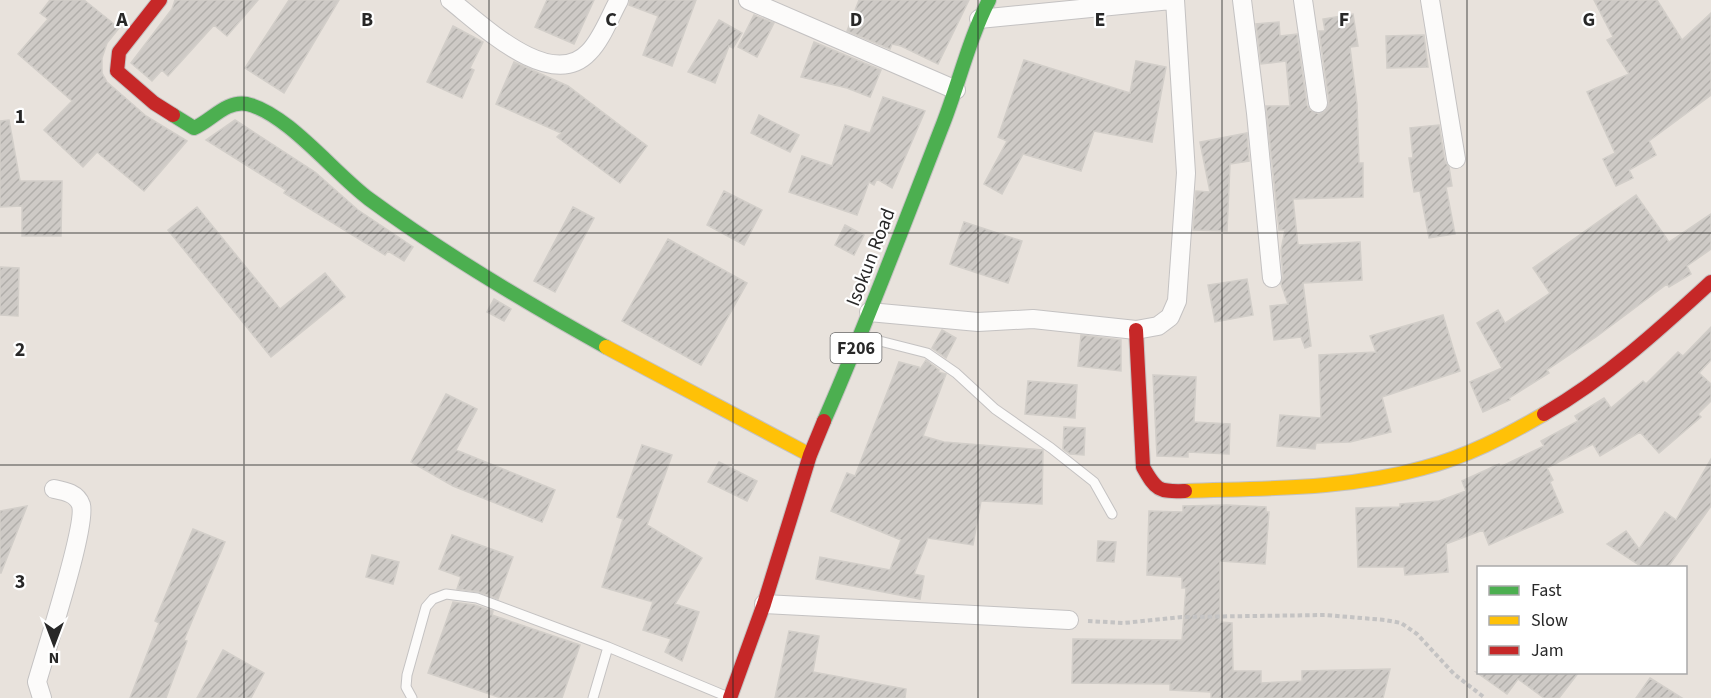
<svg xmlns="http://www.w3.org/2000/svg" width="1711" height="698" font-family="'Source Sans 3',sans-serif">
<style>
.building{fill:url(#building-hatch);stroke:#d2cec9;stroke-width:1.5}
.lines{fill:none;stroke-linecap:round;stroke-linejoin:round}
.lane-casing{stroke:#c4c2c2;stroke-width:11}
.street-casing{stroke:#c4c2c2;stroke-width:20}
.fast-casing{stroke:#c4c2c2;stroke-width:16}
.slow-casing{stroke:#c4c2c2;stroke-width:16}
.jam-casing{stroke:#c4c2c2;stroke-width:16}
.path{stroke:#c4c3c3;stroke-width:4;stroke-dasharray:4.5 3;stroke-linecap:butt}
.lane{stroke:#fcfbfa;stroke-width:9}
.street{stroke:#fcfbfa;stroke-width:18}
.fast{stroke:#4caf50;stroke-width:14}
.slow{stroke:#ffc107;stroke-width:14}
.jam{stroke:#c62828;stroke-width:14}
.grid{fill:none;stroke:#282828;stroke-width:1.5;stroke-opacity:0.55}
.labels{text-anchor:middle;stroke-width:4.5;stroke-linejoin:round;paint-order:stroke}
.shield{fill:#fff;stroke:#686868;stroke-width:1.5}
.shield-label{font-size:18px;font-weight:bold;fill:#282828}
.street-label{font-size:20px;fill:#282828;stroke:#fff}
.grid-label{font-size:20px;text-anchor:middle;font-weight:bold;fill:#282828;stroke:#fff;stroke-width:4.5;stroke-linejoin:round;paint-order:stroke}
</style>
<defs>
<pattern id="building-hatch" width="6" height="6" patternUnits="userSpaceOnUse" patternTransform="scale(1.5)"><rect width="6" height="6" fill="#cecac6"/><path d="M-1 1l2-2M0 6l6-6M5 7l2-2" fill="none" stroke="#b1aeaa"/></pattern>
</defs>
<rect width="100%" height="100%" fill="#e8e2dc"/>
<path class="building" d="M50,0H84L119,28L107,43L102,58V73L107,82L146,116L187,141L144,191L97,152L83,167L44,130L72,101L18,54L48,19L40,13Z
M175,0H258L227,36L214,25L168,76L162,70L152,81L131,63L172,9Z
M289,0H339L284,93L245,68Z
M547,0H594L574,44L535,27Z
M630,0H696L672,66L643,55L658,16L629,5Z
M859,0H969L938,64L901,46L892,44L890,49L847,31Z
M1594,0H1657L1682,40L1711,13V95L1649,141L1656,155L1629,170L1633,178L1616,186L1603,159L1615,153L1587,92L1629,74L1607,40L1613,37Z
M1353,14L1358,46L1350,47L1357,104L1359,163H1363V197L1293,199L1298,245L1360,242L1362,280L1303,283L1311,346L1305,348L1301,337L1274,340L1270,306L1288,304L1281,284L1283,277L1281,250L1285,230H1279L1266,106H1290L1286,61L1261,64L1256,24L1279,22L1280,36L1297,34L1307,105L1310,110L1319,114L1325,111L1329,102L1319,31H1325L1323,19Z
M754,15L774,23L757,57L738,47Z
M719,20L742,33L733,48L729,46L715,83L688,72Z
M453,26L483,42L470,68L474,70L462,98L427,82Z
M1424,35L1428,67L1387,68L1386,36Z
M814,42L881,70L870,97L847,88L801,77Z
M1024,60L1130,93L1136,61L1166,67L1152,142L1094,131L1081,171L1023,154L1002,194L984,184L1007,141L998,137Z
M514,62L568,86L647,146L620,183L557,137L561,133L496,104Z
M883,97L925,111L892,188L877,179L874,185L869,182L857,215L789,192L802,156L832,166L845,125L870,133Z
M759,115L799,135L790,152L751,133Z
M9,120L20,181H62L61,236H22V206L0,207V121Z
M235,120L315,172L358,210L413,247L404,261L388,251L385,255L284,193L286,190L206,140Z
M1439,125L1445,161L1449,167L1452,186L1446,187L1455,234L1429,238L1420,191L1414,192L1409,158H1413L1410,128Z
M1247,133L1249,161L1230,164L1227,231L1193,230L1196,191L1210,192L1200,142Z
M724,191L762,210L744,245L707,225Z
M1636,195L1669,242L1711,214V249L1687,266L1691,274L1669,287L1667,284L1596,337L1547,370L1549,373L1509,398L1510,400L1483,412L1470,382L1502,368L1477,323L1498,310L1505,323L1550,293L1533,268Z
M197,207L280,309L325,273L345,297L271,357L168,230Z
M573,207L594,218L555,292L534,281Z
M964,222L1022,241L1008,283L950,264Z
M845,225L864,235L854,255L835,245Z
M668,239L747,283L701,365L622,321Z
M0,267L19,268L18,316L0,315Z
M1247,279L1253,315L1215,322L1208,285Z
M494,299L511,309L504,321L487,312Z
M1443,315L1460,371L1382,397L1391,432L1350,442L1316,443L1315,449L1277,446L1280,415L1321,418L1319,355L1376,352L1370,336Z
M1711,327V360L1699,373L1711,384V401L1698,414L1701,417L1659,453L1640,432L1600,456L1593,444L1547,468L1553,480L1550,482L1563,512L1489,545L1483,530L1446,544L1448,572L1405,575L1404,567H1358L1356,508L1400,507V504L1439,501L1466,491L1462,481L1499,464L1500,467L1544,446L1541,441L1578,421L1575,416L1604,398L1611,408L1643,381L1646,384L1678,352L1683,356Z
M942,330L956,338L946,358L932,348Z
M1081,335L1121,340V371L1078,366Z
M926,360L939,370L938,372L946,374L923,436L944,442L1043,450L1042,504L981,501L973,545L928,538L914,574L924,576L920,599L816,579L820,557L890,570L901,540L831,511L847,473L855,476L899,362L919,367V371Z
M1153,375L1196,377L1194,422L1230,424L1229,454L1188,452V457L1157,456Z
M1028,381L1077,385L1075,418L1025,414Z
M446,394L477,409L456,450L555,490L542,522L453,486L411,462Z
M1064,427L1085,428L1084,455L1070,454L1063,449Z
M642,445L672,455L647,525L702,558L675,604L699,612L682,661L665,652L671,639L643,630L653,602L602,587L623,519L617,517Z
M1711,459V506L1668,567H1642L1607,544L1626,531L1639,549L1665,512L1676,520Z
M719,462L757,481L747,501L708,482Z
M1227,505L1266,507V512H1269L1265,564L1220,561V622L1232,623L1233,671H1261V683L1302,681V671L1390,669L1383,698H1211V692L1170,690V684L1072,683L1073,639L1182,640L1186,588H1182V577L1147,575L1149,511L1183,512V506Z
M27,506L1,573H0V511Z
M193,529L225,542L184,640L187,641L166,698H130L159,623L155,621Z
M452,535L513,557L498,599L479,592L457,589L461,577L439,569Z
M1098,541L1116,542L1114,562L1097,561Z
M372,555L399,562L393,584L366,577Z
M453,602L475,605L493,611L492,615L580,645L562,698H501L428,673Z
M789,631L819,636L813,672L906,689L905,698H775Z
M223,650L264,673L251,698H197Z
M1476,672H1579L1559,698H1544L1518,679L1507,694Z
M1650,678L1682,698H1636Z"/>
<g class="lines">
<g class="lane-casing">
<path id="lane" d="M864,337L927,353L956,373L995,409L1051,448L1094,482L1112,514
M412,698L406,687L407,675L426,607L433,599L446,594L477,598L608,647L728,697
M593,698L608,647"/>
</g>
<g class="street-casing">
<path id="street" d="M450,0C481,24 551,93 589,52C602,39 610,16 619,0
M748,0L956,90
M1242,0L1256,113L1272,278
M1303,0L1318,103
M1430,0L1456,159
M979,19L1171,0
M869,312L978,322L1033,319L1136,330L1158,326L1170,317L1177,301L1186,173L1175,0
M764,604L1069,620
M42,698L37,682C45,653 87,526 81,505C77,493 64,491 54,489"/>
</g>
<g class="fast-casing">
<path id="fast" d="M173,115L194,128C211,121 226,100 247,104C287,113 335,174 369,199C444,254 525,302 606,347
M824,421C867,323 904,224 943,124C959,83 969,39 989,0"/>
</g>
<g class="slow-casing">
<path id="slow" d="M606,347L810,455
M1185,491C1265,488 1345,490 1423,468C1466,457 1506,436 1544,414"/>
</g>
<g class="jam-casing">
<path id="jam" d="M160,0L119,52L117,71L154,103L173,115
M1136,330L1143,467C1156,490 1158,492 1185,491
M1544,414C1606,378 1659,330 1711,282
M730,698L764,604L810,455L824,421"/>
</g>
<path class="path" d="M1088,621L1124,623L1182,617L1325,615L1385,620L1401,623L1417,634L1454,674L1485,698"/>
<use href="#lane" class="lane"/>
<use href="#street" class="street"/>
<use href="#fast" class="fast"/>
<use href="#slow" class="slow"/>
<use href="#jam" class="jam"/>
</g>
<path class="grid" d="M244,0V698M489,0V698M733,0V698M978,0V698M1222,0V698M1467,0V698M0,233H1711M0,465H1711"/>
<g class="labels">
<rect class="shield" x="830.5" y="333" width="51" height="30" rx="4.5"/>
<g class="shield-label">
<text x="856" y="354">F206</text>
</g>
<g class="street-label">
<text transform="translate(870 257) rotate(-69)" y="7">Isokun Road</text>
</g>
</g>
<g class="grid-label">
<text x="122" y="26">A</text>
<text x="367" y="26">B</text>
<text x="611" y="26">C</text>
<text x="856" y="26">D</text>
<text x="1100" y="26">E</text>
<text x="1344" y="26">F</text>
<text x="1589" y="26">G</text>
<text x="20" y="123">1</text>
<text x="20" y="356">2</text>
<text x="20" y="588">3</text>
</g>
<rect x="1477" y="566" width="210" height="108" fill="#ffffff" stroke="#a9a9a9" stroke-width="1.5"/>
<rect x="1489" y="586" width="30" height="9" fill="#4caf50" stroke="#a9a9a9" stroke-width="1.5"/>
<text x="1531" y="596" font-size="18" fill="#282828">Fast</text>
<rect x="1489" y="616" width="30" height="9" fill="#ffc107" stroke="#a9a9a9" stroke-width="1.5"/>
<text x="1531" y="626" font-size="18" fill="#282828">Slow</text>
<rect x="1489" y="646" width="30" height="9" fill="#c62828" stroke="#a9a9a9" stroke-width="1.5"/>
<text x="1531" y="656" font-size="18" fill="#282828">Jam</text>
<g transform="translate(54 644) rotate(180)" stroke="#ffffff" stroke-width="4.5" paint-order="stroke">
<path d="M0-4.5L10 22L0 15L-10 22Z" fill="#282828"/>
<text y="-9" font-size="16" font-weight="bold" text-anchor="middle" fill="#282828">N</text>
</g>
</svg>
